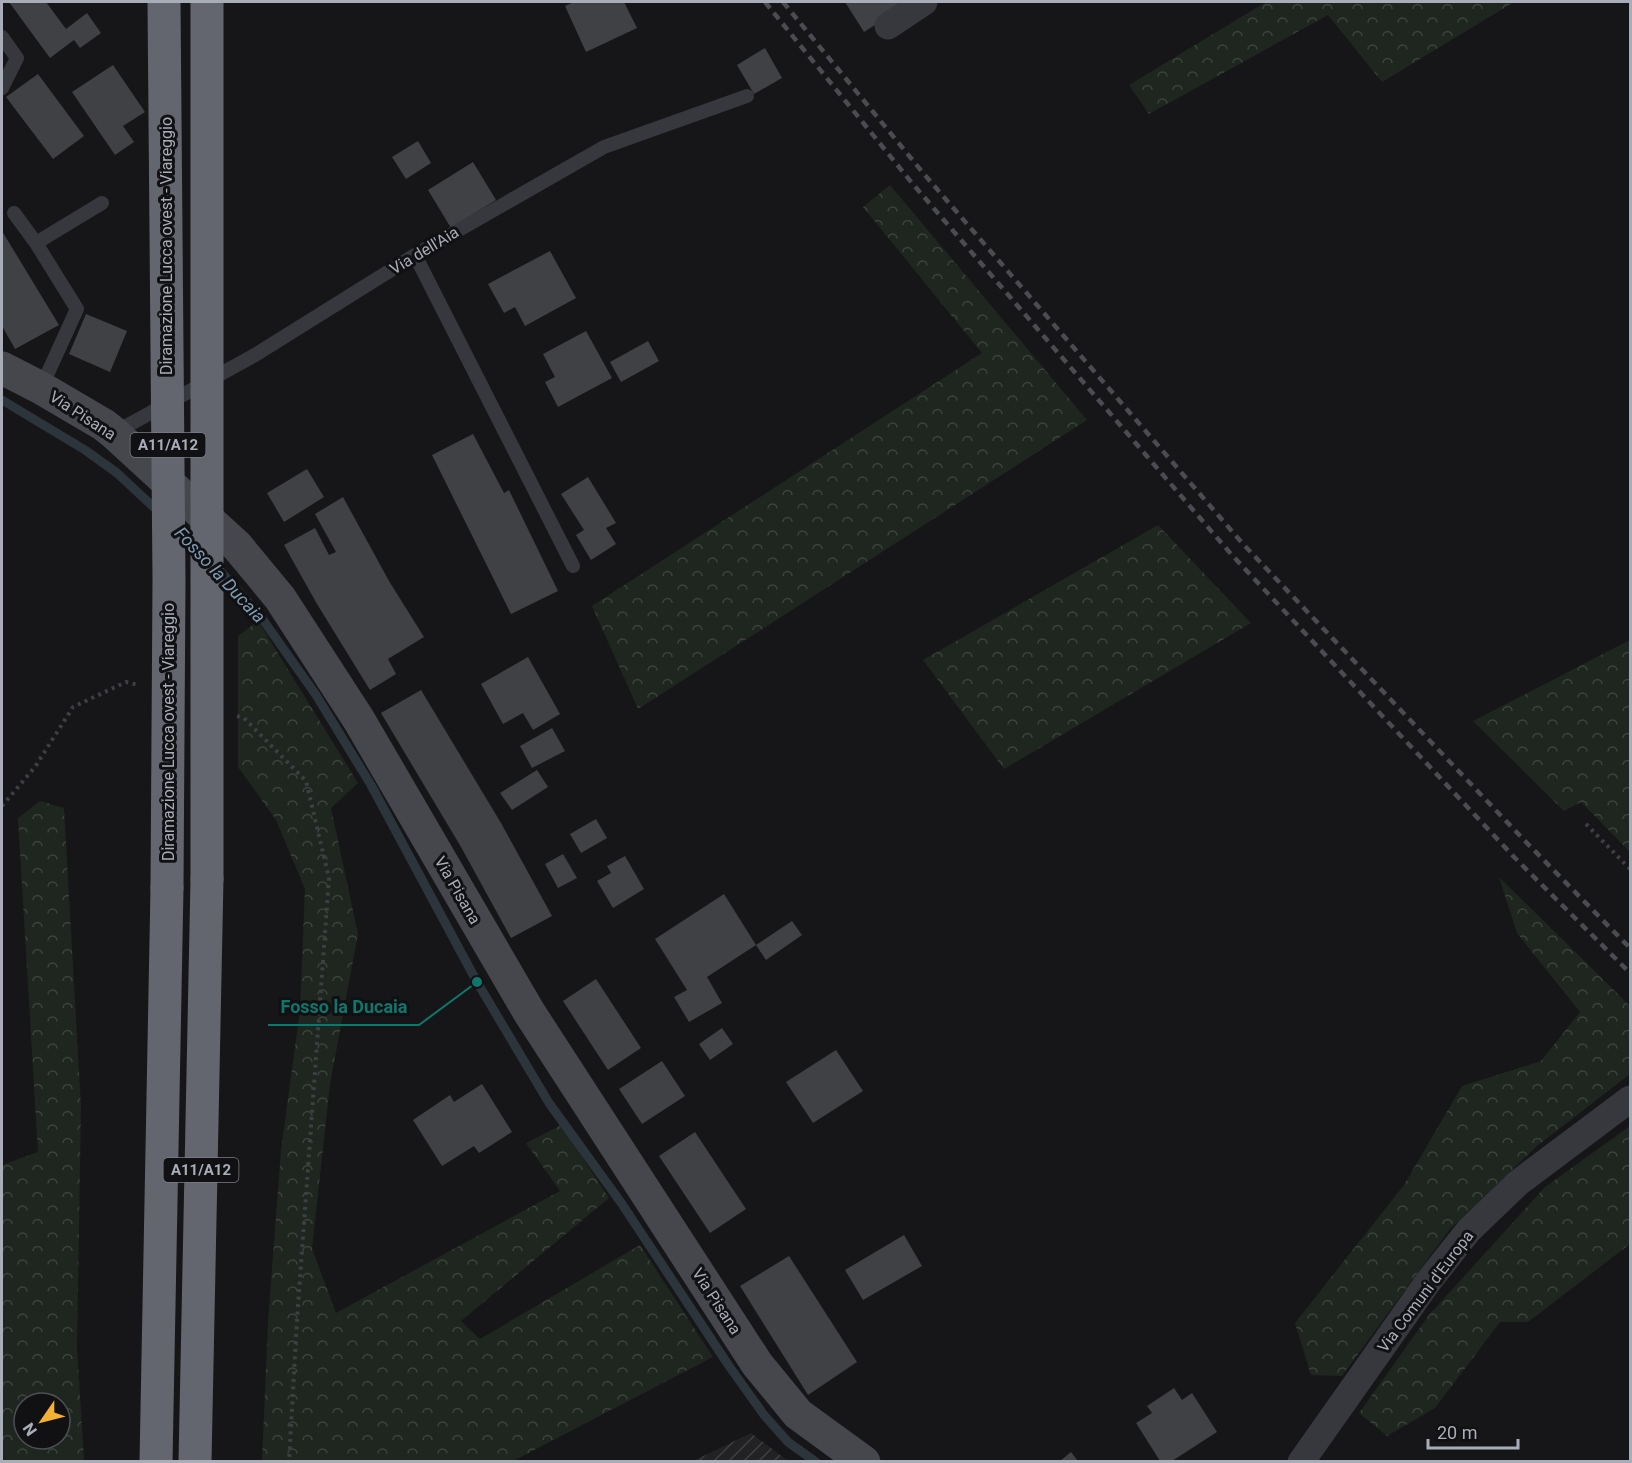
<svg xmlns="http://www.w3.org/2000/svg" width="1632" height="1463" font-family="Roboto,sans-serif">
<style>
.industrial{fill:url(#industrial-furrows)}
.forest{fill:url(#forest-crowns);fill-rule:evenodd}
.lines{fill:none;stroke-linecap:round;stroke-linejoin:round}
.stream{stroke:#2c353c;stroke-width:9}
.building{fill:#404145}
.path{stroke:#3d3f44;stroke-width:4;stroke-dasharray:3 4.5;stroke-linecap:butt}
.lane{stroke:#37383d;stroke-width:14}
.street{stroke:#37383d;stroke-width:27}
.secondary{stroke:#45474d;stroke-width:33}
.highway{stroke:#63666e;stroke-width:33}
.rail{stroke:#4a4c52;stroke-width:4.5;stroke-dasharray:8 6;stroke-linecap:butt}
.highway-bridge{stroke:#63666e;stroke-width:33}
.labels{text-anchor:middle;stroke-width:6;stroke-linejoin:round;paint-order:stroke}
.shield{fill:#111113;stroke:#7b7e86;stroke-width:1.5}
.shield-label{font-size:15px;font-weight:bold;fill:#a8adb8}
.street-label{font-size:16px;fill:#a8adb8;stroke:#111113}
.water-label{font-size:18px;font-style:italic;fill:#7f9bb3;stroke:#111113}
.leader{fill:none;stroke:#0f766e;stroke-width:2}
.callout-dot{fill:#0f766e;stroke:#111113;stroke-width:2}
.callout-label{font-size:18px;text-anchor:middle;font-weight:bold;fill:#0f766e;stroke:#111113;stroke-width:6;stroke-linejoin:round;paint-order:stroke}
</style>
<defs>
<pattern id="industrial-furrows" width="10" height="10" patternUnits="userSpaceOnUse" patternTransform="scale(1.5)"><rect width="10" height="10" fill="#222225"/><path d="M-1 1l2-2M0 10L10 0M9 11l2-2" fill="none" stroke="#3f3f43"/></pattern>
<pattern id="forest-crowns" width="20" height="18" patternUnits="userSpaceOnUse" patternTransform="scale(1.5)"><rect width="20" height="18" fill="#1e261f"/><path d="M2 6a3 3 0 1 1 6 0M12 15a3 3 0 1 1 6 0" fill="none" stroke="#3c433d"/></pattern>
</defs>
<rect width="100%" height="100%" fill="#161618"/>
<path class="industrial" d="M751,1433L788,1461H693Z"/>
<path class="forest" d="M1266,2H1514L1382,82L1328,15L1149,114L1129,85Z
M890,185L1087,420L638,709L592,606L982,353L863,207Z
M1158,525L1251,623L1004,769L923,660Z
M258,621L358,783L331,808L358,934L330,1084L312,1249L336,1313L560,1191L526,1143L561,1125L609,1198L461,1321L480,1339L640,1245L713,1357L513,1461H262L268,1322L281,1150L300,1010L305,889L276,820L238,767V636Z
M1630,640V852L1581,802L1564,811L1473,721Z
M40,801L64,808L81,1107L77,1347L84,1461H2V1165L38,1152L18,818ZM24,1403H60V1439H24Z
M1499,877L1630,1006V1074L1537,1146L1450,1229L1342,1376L1311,1375L1295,1323L1404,1185L1462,1086L1541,1061L1580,1012L1517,933Z
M1630,1126V1244L1528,1322H1500L1435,1408L1387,1436L1359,1413L1429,1315L1545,1187Z"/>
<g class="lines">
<path class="stream" d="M2,400L85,450L117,473L160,513
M176,529L199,550
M216,566L261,617L316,695L371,785L477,982L549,1103L622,1204L729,1366L764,1415L788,1442L816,1462"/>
</g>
<path class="building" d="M9,2H46L66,29L87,13L101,33L80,48L74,40L50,58Z
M574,2H624L637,28L586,52L565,6Z
M845,2H911L864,32Z
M765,48L782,78L754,94L737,65Z
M113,65L145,112L123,126L134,142L115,155L72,92Z
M38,74L84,136L53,159L6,97Z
M418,141L431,163L406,179L392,157Z
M473,162L496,200L451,228L428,190Z
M2,231L59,325L15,349L2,326Z
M550,251L576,298L525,326L515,307L504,313L488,284Z
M86,314L127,331L110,372L69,354Z
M586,331L612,378L558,407L545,382L555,377L543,354Z
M648,341L659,361L621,382L610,362Z
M473,434L504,493L509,490L558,591L511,614L432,455Z
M307,469L324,497L284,522L267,493Z
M588,477L616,523L606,528L616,544L591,560L576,535L584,530L561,494Z
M343,497L389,581L424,637L388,659L396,674L370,690L317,604L284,545L315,528L329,555L336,552L315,514Z
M528,657L560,714L533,730L523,713L503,724L481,684Z
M421,690L501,823L552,916L511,938L461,847L381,713Z
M552,728L565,751L532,768L520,746Z
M537,770L548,787L512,810L500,793Z
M596,819L607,838L581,853L570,834Z
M563,854L577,878L558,888L545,864Z
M625,856L644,889L613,908L597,881L611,873L607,866Z
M724,894L756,945L707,977L722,1003L689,1022L674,997L687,990L655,939Z
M792,921L802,935L766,960L756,945Z
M596,979L641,1048L608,1070L563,1001Z
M722,1028L733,1044L710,1060L699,1044Z
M836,1050L863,1091L813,1123L786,1082Z
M662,1061L685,1096L642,1124L619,1089Z
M482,1084L512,1132L479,1153L474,1146L442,1166L413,1120L450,1095L454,1102Z
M695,1132L746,1209L710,1233L659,1156Z
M904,1235L922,1266L863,1300L845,1270Z
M789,1256L857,1362L808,1395L740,1286Z
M1174,1388L1182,1400L1192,1393L1217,1432L1172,1461H1160L1136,1423L1152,1413L1147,1406Z
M1071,1452L1078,1461H1060Z"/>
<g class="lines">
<path class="path" d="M237,716L244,718L306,781L329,878L297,1320L289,1462
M2,806L35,767L73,707L126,682L138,685
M1586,824L1630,869"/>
<path class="lane" d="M2,37L17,58L2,88
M14,213L36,243
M415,255L573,566
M41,388L77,309L36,243L102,203
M114,433L255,355L415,255L604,147L747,96"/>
<path class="street" d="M888,26L924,2
M1301,1462L1428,1282L1469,1230L1518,1183L1630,1099"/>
<path class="secondary" d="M2,368L41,388L104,425L114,433L237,546L280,598L359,720L529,1012L757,1364L798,1414L864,1462"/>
<path class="highway" d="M156,1462L167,888
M195,1462L207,879"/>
<path class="rail" d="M765,2L912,183L1231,554L1515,858L1630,973
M783,2L924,174L1243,544L1525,841L1630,948"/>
<path class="highway-bridge" d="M164,2L169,580L167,888
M207,879V2"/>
</g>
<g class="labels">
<g class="shield">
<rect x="130.5" y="433" width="75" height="24" rx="4.5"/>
<rect x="163.5" y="1158" width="75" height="24" rx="4.5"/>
</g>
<g class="shield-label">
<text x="168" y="450">A11/A12</text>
<text x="201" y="1175">A11/A12</text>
</g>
<g class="street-label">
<text transform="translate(166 246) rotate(-90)" y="6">Diramazione Lucca ovest - Viareggio</text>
<text transform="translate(424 250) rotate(-31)" y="6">Via dell'Aia</text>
<text transform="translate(83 415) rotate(33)" y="6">Via Pisana</text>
<text transform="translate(168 732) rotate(-90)" y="6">Diramazione Lucca ovest - Viareggio</text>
<text transform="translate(458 890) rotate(60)" y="6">Via Pisana</text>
<text transform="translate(1425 1291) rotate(-53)" y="6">Via Comuni d'Europa</text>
<text transform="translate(717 1301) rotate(57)" y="6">Via Pisana</text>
</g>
<g class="water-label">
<text transform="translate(220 575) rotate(47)" y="6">Fosso la Ducaia</text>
</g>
</g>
<path class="leader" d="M477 982L419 1025H268"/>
<circle class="callout-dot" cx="477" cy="982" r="6"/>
<g class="callout-label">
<text x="344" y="1013">Fosso la Ducaia</text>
</g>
<rect width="1632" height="1463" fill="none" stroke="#a8adb8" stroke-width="6"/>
<g transform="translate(42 1421) rotate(235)"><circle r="28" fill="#111113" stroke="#4d4f55" stroke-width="1.5"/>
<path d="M0-4.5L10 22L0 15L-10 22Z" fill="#f2b134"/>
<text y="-9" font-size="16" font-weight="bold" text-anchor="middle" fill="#a8adb8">N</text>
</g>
<path d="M1428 1439v9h90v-9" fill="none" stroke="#a8adb8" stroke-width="3"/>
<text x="1437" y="1439" font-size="18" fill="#a8adb8" stroke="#111113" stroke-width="4.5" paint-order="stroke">20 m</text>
</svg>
